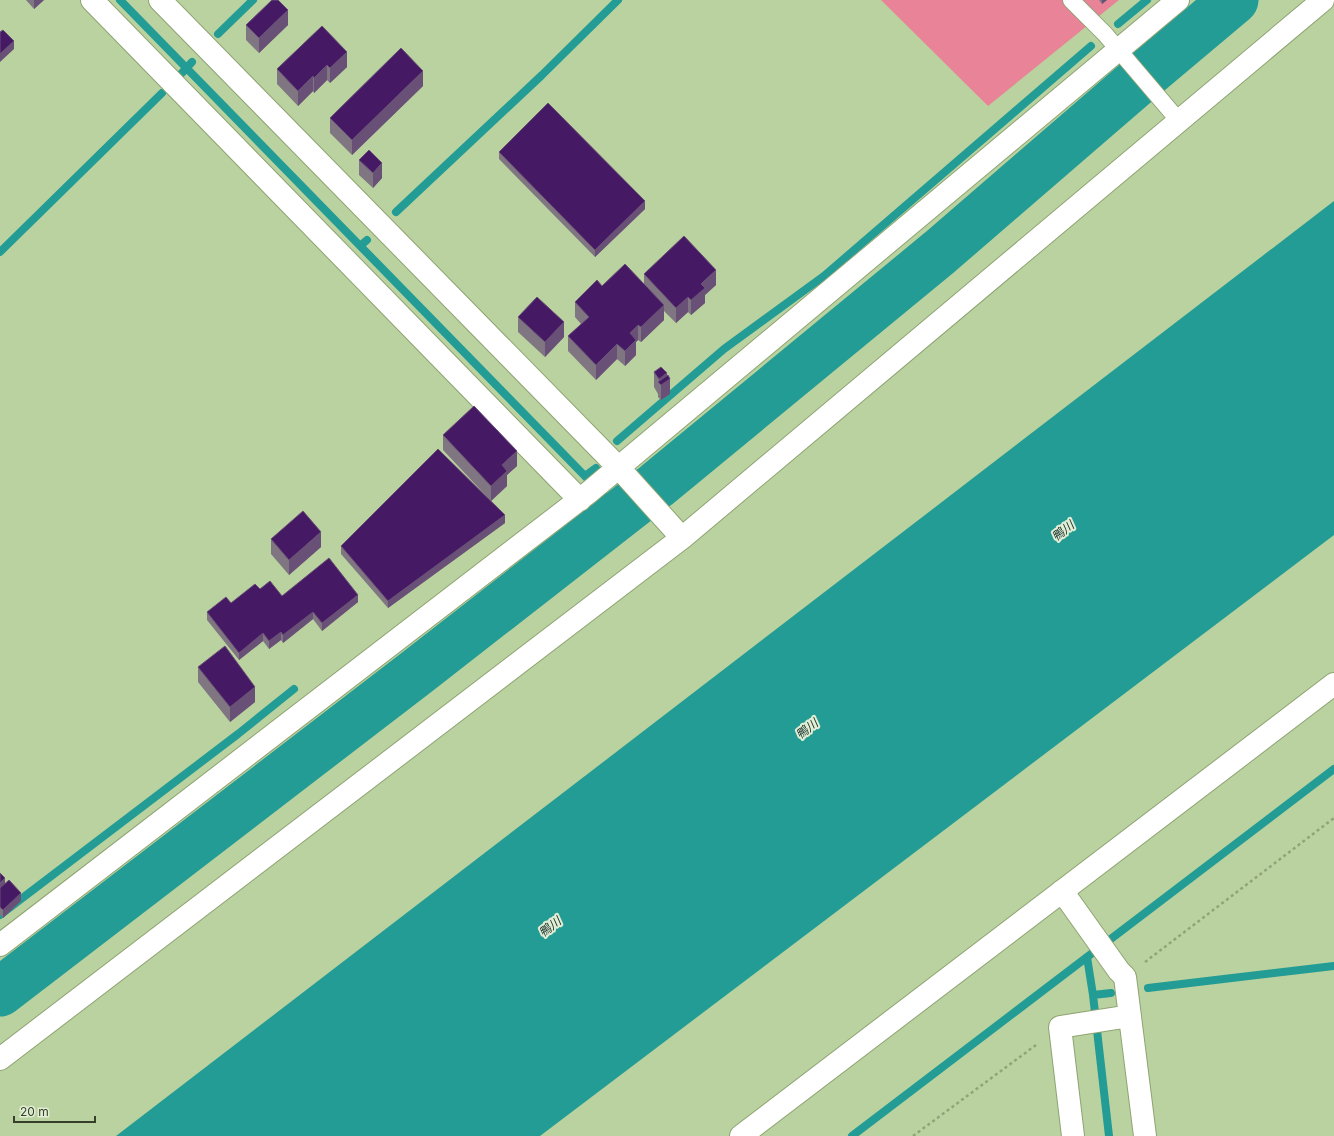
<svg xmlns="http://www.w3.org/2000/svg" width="1334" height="1136" font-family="Inter,'Noto Sans JP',sans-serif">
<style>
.green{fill:#e98397}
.water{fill:#229c94}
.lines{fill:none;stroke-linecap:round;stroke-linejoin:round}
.stream{stroke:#229c94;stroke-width:8}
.river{stroke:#229c94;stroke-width:49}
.service-casing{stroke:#8ea473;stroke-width:18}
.minor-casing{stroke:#8ea473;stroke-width:24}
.path{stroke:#90a47a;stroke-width:2.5;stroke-dasharray:3 3;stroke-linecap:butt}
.service{stroke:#fff;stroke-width:16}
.minor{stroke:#fff;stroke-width:22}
.wall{fill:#807682}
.shaded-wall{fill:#695076}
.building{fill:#461964;stroke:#695076}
.labels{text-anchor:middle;stroke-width:4;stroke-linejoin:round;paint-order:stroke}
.water-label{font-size:12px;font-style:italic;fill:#193230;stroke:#e1eed4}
</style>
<rect width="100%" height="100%" fill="#bad29f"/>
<path class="green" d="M881,0H1119L988,106Z"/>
<path class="water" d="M1334,201V535L540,1136H116Z"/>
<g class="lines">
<path class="stream" d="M120,0L621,513
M1118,24L1147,0
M218,34L253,0
M180,75L192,62
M396,212L542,75L618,0
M360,246L367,240
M0,252L162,93
M617,441L724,349L824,276L1091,46
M585,476L596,468
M0,915L238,734L294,689
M1087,957L1093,995L1109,1136
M1148,988L1334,966
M1093,995L1111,993
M852,1136L1334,769"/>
<path class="river" d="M0,992L417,672L657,485L940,252L1152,69L1234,0"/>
<g class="service-casing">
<path id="service" d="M1071,0L1105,34L1179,121"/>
</g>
<g class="minor-casing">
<path id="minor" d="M92,0L580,500
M160,0L619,468L682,538
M1062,891L1119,971L1125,977L1145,1136
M0,945L588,493L1178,0
M0,1059L682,538L1323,0
M741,1136L1334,684
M1073,1136L1060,1027L1130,1016"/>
</g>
<path class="path" d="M1145,962L1334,818
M913,1136L1036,1045"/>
<use href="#service" class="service"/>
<use href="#minor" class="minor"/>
</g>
<path class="wall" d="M26,0H44L34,9Z
M1099,0H1107L1102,4Z
M246,25H288L259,53L246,40Z
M322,26L347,67L330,83L327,80L314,93L313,91L298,106L277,84V69Z
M423,86L352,155L330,133V118Z
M499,152L645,209L595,257L499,159Z
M359,160L382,178L373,188L359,175Z
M644,274L716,285L705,295V303L691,315L688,312L676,323L664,311V320L641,342L638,340L636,342V355L625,366L617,359L596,380L568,351V336L581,324L575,317V302L602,286L644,284Z
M518,317L564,337L545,357L518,332Z
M654,372L667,376L670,394L661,400L658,397V394L654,387Z
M443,435L517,466L507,475V486L491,501L443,450Z
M505,523L388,608L341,554V546Z
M271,539L321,547L289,575L271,554Z
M260,589L282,596L358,602L322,631L313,619L283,643L281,640L269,649L263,641L239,660L207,620V612L231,603Z
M198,667L255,702L230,722L198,682Z
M0,873L5,883L21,901L3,918L0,914Z"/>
<path class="shaded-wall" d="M34,0H44L34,9Z
M1102,0H1107L1102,4Z
M288,10V25L259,53V38Z
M14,41V49L0,62V54Z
M347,52V67L330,83V68Z
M327,65V80L314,93V78Z
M423,71V86L352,155V140Z
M313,76V91L298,106V91Z
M382,163V178L373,188V173Z
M645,201V209L595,257V250Z
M716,270V285L705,295V303L691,315V300L701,284Z
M688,297V312L676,323V308Z
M664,305V320L641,342V327Z
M564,322V337L545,357V342Z
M638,325V340L636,342V355L625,366V351L630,333Z
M617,344V359L596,380V365Z
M667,373V381L670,379V394L661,400V385L659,382V379Z
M517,451V466L507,475V486L491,501V486L502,465Z
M505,515V523L388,608V601Z
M321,532V547L289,575V560Z
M358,595V602L322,631V623Z
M313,612V619L283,643V635Z
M281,632V640L269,649V641Z
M263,633V641L239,660V653Z
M255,687V702L230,722V707Z
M5,878V886L0,890V883Z
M21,893V901L3,918V910Z"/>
<path class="building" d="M272,0H278L288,10L259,38L246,25Z
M322,26L347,52L330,68L327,65L314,78L313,76L298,91L277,69Z
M3,30L14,41L0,54V32Z
M401,48L423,71L352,140L330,118Z
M548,103L645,201L595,250L499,152Z
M369,150L382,163L373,173L359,160Z
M684,236L716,270L701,284L705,288L691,300L688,297L676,308L644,274Z
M625,264L664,305L641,327L638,325L630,333L636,340L625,351L617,344L596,365L568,336L589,317L575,302L597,280L602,286Z
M537,297L564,322L545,342L518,317Z
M661,367L667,373L659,379L654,372Z
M668,375L670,379L661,385L658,382Z
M474,406L517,451L502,465L507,471L491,486L443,435Z
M438,449L505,515L388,601L341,546Z
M303,511L321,532L289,560L271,539Z
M329,558L358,595L322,623L313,612L283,635L281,632L269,641L263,633L239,653L207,612L226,597L231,603L255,584L260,589L270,581L282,596Z
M225,646L255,687L230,707L198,667Z
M0,873L5,878L0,883Z
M9,880L21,893L3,910L0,907V888Z"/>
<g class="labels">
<g class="water-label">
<text transform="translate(1063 531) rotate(-38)" y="4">鴨川</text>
<text transform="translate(807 729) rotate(-38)" y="4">鴨川</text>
<text transform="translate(550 927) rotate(-38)" y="4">鴨川</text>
</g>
</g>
<path d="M14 1116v6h81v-6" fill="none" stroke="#363f2a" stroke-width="2"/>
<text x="20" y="1116" font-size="12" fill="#363f2a" stroke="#e1eed4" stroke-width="3" paint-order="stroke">20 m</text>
</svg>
